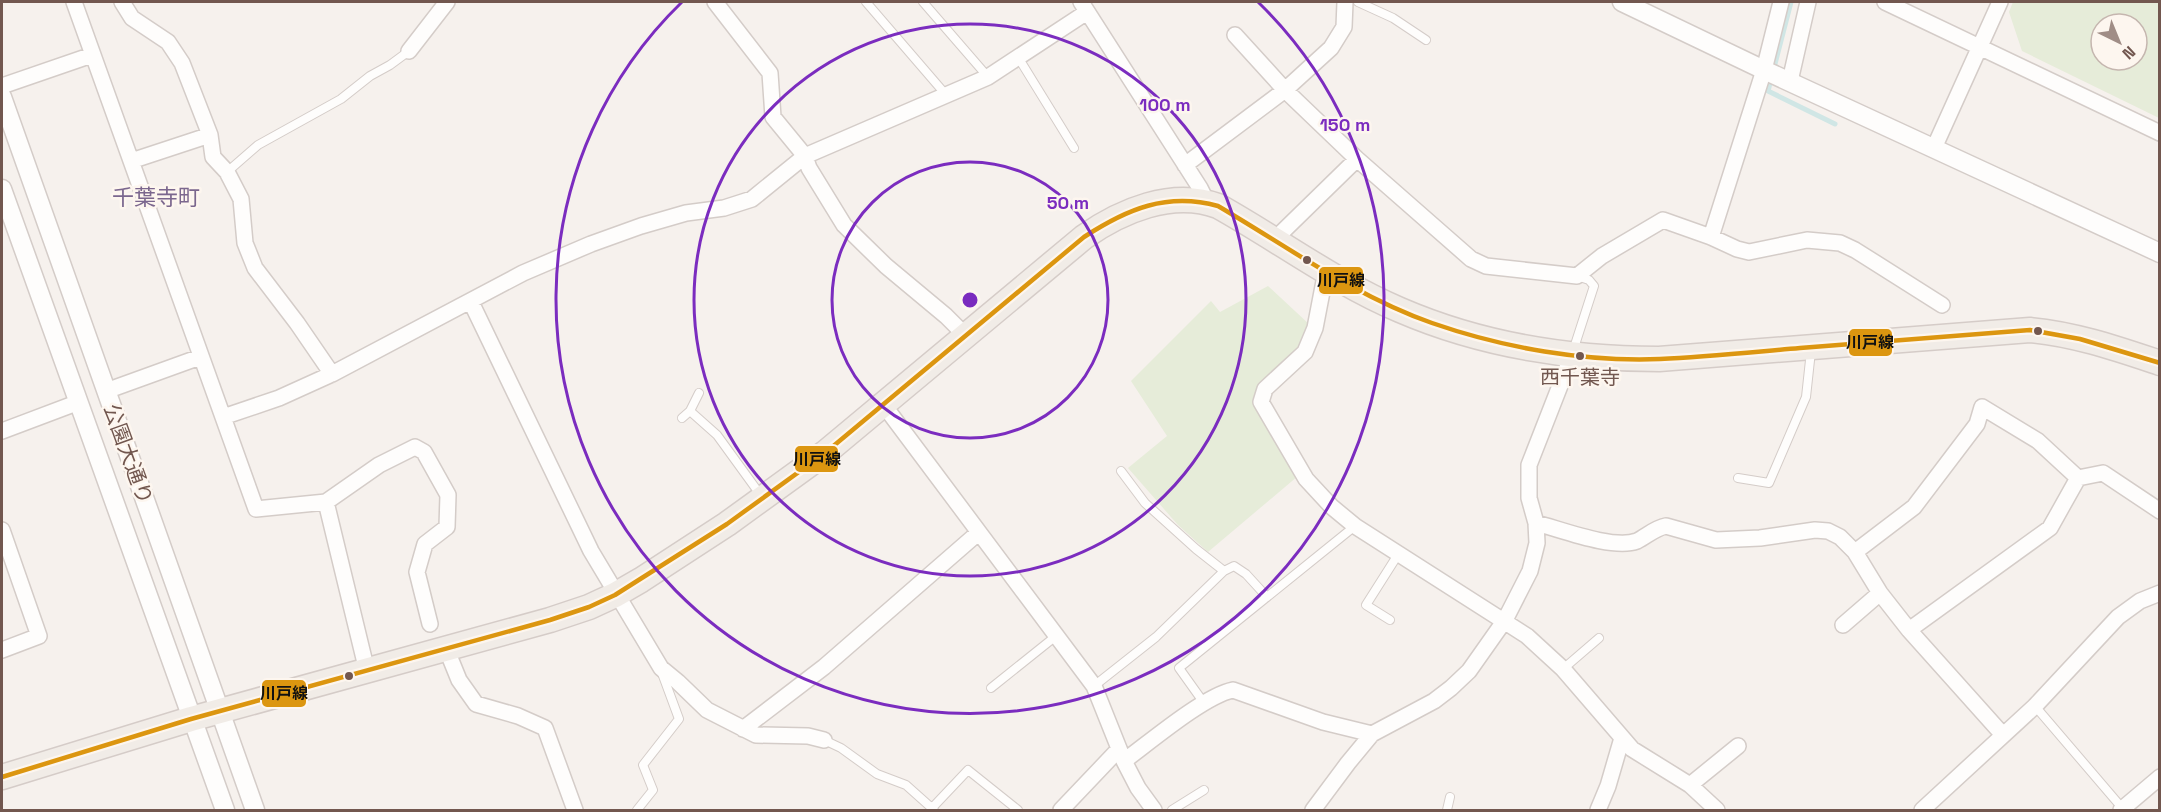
<svg xmlns="http://www.w3.org/2000/svg" width="2161" height="812" font-family="'Space Grotesk','Noto Sans JP',sans-serif">
<style>
.green{fill:#e6ecd9;fill-rule:evenodd}
.lines{fill:none;stroke-linecap:round;stroke-linejoin:round}
.stream{stroke:#d0e6e5;stroke-width:5}
.service-casing{stroke:#d4ccc8;stroke-width:10}
.minor-casing{stroke:#d4ccc8;stroke-width:18}
.tertiary-casing{stroke:#d4ccc8;stroke-width:21}
.primary-casing{stroke:#d5ccc8;stroke-width:27}
.service{stroke:#fefdfc;stroke-width:8}
.minor{stroke:#fefdfc;stroke-width:15}
.tertiary{stroke:#fefdfc;stroke-width:18}
.primary{stroke:#f1ece7;stroke-width:24}
.bus-1-casing{stroke:#fdf6ef;stroke-width:9}
.bus-1{stroke:#dc9610;stroke-width:4.5}
.ring{fill:none;stroke:#7b2cbf;stroke-width:3}
.bus-dot{fill:#72574f;stroke:#fdf6ef;stroke-width:2}
.labels{text-anchor:middle;stroke-width:5;stroke-linejoin:round;paint-order:stroke}
.bus-label{font-size:20px;fill:#72574f;stroke:#fdf6ef}
.street-label{font-size:21px;fill:#72574f;stroke:#fdf6ef}
.neighbourhood-label{font-size:22px;fill:#7b678e;stroke:#fdf6ef}
.centre{fill:#7b2cbf;stroke:#fdf6ef;stroke-width:3}
.ring-label{font-size:18px;text-anchor:middle;font-weight:bold;fill:#7b2cbf;stroke:#fdf6ef;stroke-width:5;stroke-linejoin:round;paint-order:stroke}
.line-badge{stroke:#fdf6ef;stroke-width:2}
.pale-badge-label{font-size:16px;text-anchor:middle;font-weight:bold;fill:#111}
</style>
<rect width="100%" height="100%" fill="#f6f1ed"/>
<path class="green" d="M2013,2H2159V118L2022,51L2009,12ZM2101,24H2137V60H2101Z
M1268,286L1310,325L1301,348L1258,388L1298,476L1208,552L1178,525L1128,468L1167,436L1131,381L1211,301L1220,312Z"/>
<g class="lines">
<path class="stream" d="M1791,2L1768,91L1835,124"/>
<g class="service-casing">
<path id="service" d="M866,2L947,96
M923,2L988,77
M1358,2L1393,18L1426,40
M1018,57L1074,148
M227,172L258,145L341,99L370,76L390,65L409,51
M1573,351L1594,286L1589,280L1577,276
M690,411L717,435L762,497
M682,418L690,411L699,393
M1121,471L1145,503L1196,549L1224,571
M1738,478L1769,483L1806,397L1811,351
M1390,620L1366,605L1399,553
M1563,669L1599,638
M1094,686L1156,637L1224,571L1234,566L1246,574L1267,597
M991,688L1056,636
M1204,703L1179,668L1355,526
M2035,706L2123,809
M824,740L841,748L877,774L906,785L934,810
M932,808L968,770L1018,810
M637,810L653,790L643,765L679,719L662,673
M1172,810L1204,790
M1447,810L1450,797"/>
</g>
<g class="minor-casing">
<path id="minor" d="M74,2L256,509L326,502L379,465L415,447L424,452L448,495L447,527L425,544L417,572L430,624
M122,2L132,18L168,42L182,63L210,135L213,157L227,172L241,199L245,243L255,268L297,323L332,374
M715,2L770,73L773,117L805,156L809,168L844,225L886,266L946,316L966,336
M1081,2L1200,188L1207,202
M1885,2L2160,133
M1235,35L1285,90L1357,159L1471,259L1486,266L1577,276L1602,256L1663,220L1711,237L1737,249L1749,252L1807,240L1840,243L1855,250L1942,305
M409,51L447,2
M1790,81L1808,2
M2,86L92,55
M1934,148L2000,2
M131,161L210,135
M1185,165L1285,90L1331,48L1344,27L1345,2
M1711,237L1764,70L1781,2
M1274,240L1357,159
M1326,271L1315,328L1305,352L1265,389L1261,402L1306,479L1332,507L1355,526L1527,636L1563,669L1632,749L1690,785L1717,810
M471,302L591,551L661,668L678,682L707,710L756,735L808,736L824,740
M106,391L200,357
M883,404L1094,686L1124,761L1138,788L1154,810
M223,417L279,398L332,374L523,273L591,244L641,226L686,213L724,208L752,199L805,156L988,77L1087,12
M2,431L79,402
M326,502L367,671
M1536,523C1560,529 1613,550 1637,541C1647,536 1655,528 1666,526L1716,540L1760,538L1815,530L1828,531L1840,537L1855,552L1880,593L1909,630L2003,735
M2,530L39,636L2,650
M1855,552L1914,507L1977,424L1982,407L2038,441L2078,478L2103,473L2160,511
M1843,625L1880,593
M1909,630L2050,528L2078,478
M446,648L459,680L476,704L518,716L545,728L575,810
M743,729L824,667L978,533
M1124,761C1150,742 1204,696 1233,690L1323,722L1372,734L1434,701L1451,688L1469,671L1505,620L1530,571L1537,543L1536,523L1529,498V465L1572,355
M1690,785L1738,746
M1061,810L1119,749
M1313,810L1348,763L1372,734
M1598,810L1608,786L1622,738
M1922,810L2035,706L2118,617L2140,601L2160,593
M2121,810L2160,777"/>
</g>
<g class="tertiary-casing">
<path id="tertiary" d="M1622,2L1764,70L2160,253
M2,97L255,810
M2,189L225,810"/>
</g>
<g class="primary-casing">
<path id="primary" d="M2,777L191,719L550,620L589,607L615,595L641,580L727,524L825,453L1084,237C1121,211 1172,189 1218,206C1279,240 1336,283 1400,310C1481,345 1571,359 1659,359L2030,330C2075,334 2118,349 2160,363"/>
</g>
<use href="#service" class="service"/>
<use href="#minor" class="minor"/>
<use href="#tertiary" class="tertiary"/>
<use href="#primary" class="primary"/>
<g class="bus-1-casing">
<path id="bus-1" d="M2,777L191,719L550,620L589,607L615,595L727,524L825,453L1084,237C1127,209 1167,192 1218,206C1288,247 1355,296 1432,323C1504,348 1584,362 1660,359C1706,357 1753,352 1800,348C1876,342 1953,336 2030,330L2080,339L2160,363"/>
</g>
<use href="#bus-1" class="bus-1"/>
</g>
<g class="ring">
<circle cx="970" cy="300" r="138"/>
<circle cx="970" cy="300" r="276"/>
<path d="M1258 2A414 414 0 1 1 682 2"/>
</g>
<g class="bus-dot">
<circle cx="1307" cy="260" r="5"/>
<circle cx="2038" cy="331" r="5"/>
<circle cx="1580" cy="356" r="5"/>
<circle cx="349" cy="676" r="5"/>
</g>
<g class="labels">
<g class="bus-label">
<text x="1580" y="384">西千葉寺</text>
</g>
<g class="street-label">
<text transform="translate(128 454) rotate(70)" y="7">公園大通り</text>
</g>
<g class="neighbourhood-label">
<text x="156" y="205">千葉寺町</text>
</g>
</g>
<circle cx="970" cy="300" r="9" class="centre"/>
<g class="ring-label">
<text x="1165" y="111">100 m</text>
<text x="1345" y="131">150 m</text>
<text x="1068" y="209">50 m</text>
</g>
<g class="line-badge">
<rect x="1318" y="266" width="46" height="29" rx="6" fill="#dc9610"/>
<rect x="1848" y="328" width="45" height="29" rx="6" fill="#dc9610"/>
<rect x="794" y="445" width="45" height="28" rx="6" fill="#dc9610"/>
<rect x="261" y="679" width="46" height="29" rx="6" fill="#dc9610"/>
</g>
<g class="pale-badge-label">
<text x="1341" y="286">川戸線</text>
<text x="1870" y="348">川戸線</text>
<text x="817" y="465">川戸線</text>
<text x="284" y="699">川戸線</text>
</g>
<rect width="2161" height="812" fill="none" stroke="#72574f" stroke-width="6"/>
<g transform="translate(2119 42) rotate(137)"><circle r="28" fill="#fdf6ef" stroke="#c5b6af" stroke-width="1.5"/>
<path d="M0-4.5L10 22L0 15L-10 22Z" fill="#a08d86"/>
<text y="-9" font-size="16" font-weight="bold" text-anchor="middle" fill="#72574f">N</text>
</g>
</svg>
